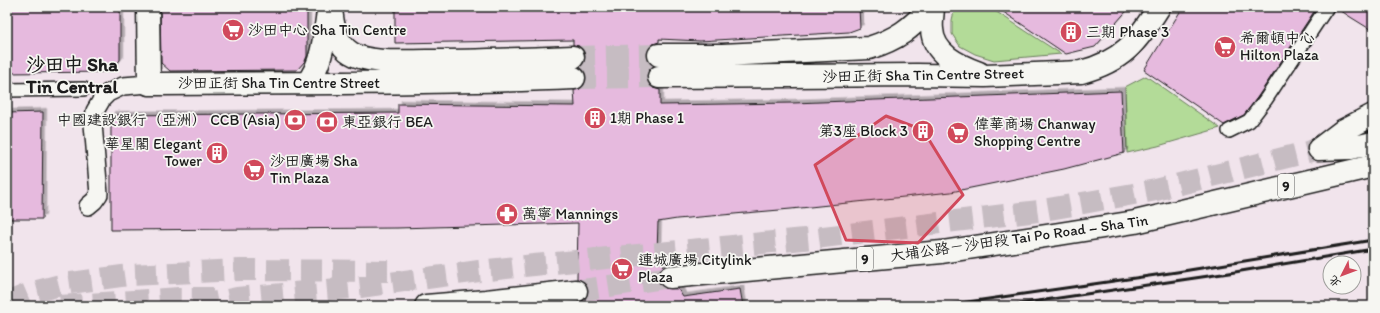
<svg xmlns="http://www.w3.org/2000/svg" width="1380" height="313" font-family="Itim,'LXGW WenKai TC',sans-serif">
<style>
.green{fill:#b3db98;stroke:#687c5a}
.building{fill:#e6bade;stroke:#1c1c1c;filter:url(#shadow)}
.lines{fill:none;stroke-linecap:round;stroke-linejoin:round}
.secondary-tunnel{stroke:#c6bcc2;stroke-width:22;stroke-dasharray:22 11;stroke-linecap:butt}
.trunk-tunnel{stroke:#c6bcc2;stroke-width:22;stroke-dasharray:22 11;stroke-linecap:butt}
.pedestrian-casing{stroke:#1c1c1c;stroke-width:16}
.minor-casing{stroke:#1c1c1c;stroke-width:20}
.secondary-casing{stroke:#1c1c1c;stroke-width:25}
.trunk-casing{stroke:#1c1c1c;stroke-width:25}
.pedestrian{stroke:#f6f6f2;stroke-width:13}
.minor{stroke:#f6f6f2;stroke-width:17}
.secondary{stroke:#f6f6f2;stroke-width:22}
.trunk{stroke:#f6f6f2;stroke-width:22}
.rail{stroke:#1c1c1c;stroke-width:3}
.marked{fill:#d1495b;fill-opacity:0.2;stroke:#d1495b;stroke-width:3;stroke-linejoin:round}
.labels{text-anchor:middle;stroke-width:3.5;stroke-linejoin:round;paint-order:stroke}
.shield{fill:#f6f6f2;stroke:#5d5d5c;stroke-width:1}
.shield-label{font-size:14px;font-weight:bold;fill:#1c1c1c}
.poi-label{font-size:15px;fill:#1c1c1c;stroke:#f6f6f2;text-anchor:start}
.street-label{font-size:15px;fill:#1c1c1c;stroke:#f6f6f2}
.district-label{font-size:19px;font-weight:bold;fill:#1c1c1c;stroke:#f6f6f2}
</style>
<defs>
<filter id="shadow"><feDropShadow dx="3.5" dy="-3.5" stdDeviation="0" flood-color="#0004"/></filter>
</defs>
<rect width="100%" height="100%" fill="#f1e4ec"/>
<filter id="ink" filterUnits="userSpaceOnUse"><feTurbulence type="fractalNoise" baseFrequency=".025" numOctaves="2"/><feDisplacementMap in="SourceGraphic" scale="8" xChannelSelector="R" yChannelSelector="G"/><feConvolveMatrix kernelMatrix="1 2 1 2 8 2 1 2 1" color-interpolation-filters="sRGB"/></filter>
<g filter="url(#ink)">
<path class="green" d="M955,7H989L1061,54L994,60L975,54L960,46L952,34V20Z
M1146,76L1220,128L1158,146L1127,153L1125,87Z"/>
<path class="building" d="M7,7H120V60L110,72L7,73Z
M160,7H307V56L305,61L297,70L170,71L161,63Z
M395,7H859L860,28L849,32L700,41L659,39V42L653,44L648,48L647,55L648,62L653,66L648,71L647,77L648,83L653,88L660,90V105L793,103L1121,91L1124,153L1064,169L951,192L791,209L677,219L658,222L657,253L664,266L659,272L658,279L660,284L665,288L678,289L683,297L740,289L743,306H577V303L583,301L587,296L588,290L586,283L581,280L577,279L578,223L397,228L111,230V115L398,113V104L475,105L575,106L574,90L580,89L585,84L586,77L584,71L580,67L584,62L585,57L584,51L579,46L573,45V40L395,43Z
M996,7H1130L1095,47L1066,54Z
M1183,7H1317L1257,98L1244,115L1224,125L1144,70Z
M1335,7H1373V31L1352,18Z
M43,112L42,219H11L7,213V113Z"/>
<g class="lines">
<path class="secondary-tunnel" d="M573,57L659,55
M574,78L659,77"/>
<path class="trunk-tunnel" d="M576,291L670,277
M7,303L33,292L64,284L128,275L241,270L394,271
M60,306L179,298H213
M196,306L237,298L360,287L479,271L534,265L815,238L1038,211L1156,190L1319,149"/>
<g class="pedestrian-casing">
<path id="pedestrian" d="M7,90L84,89
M1229,131L1249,121L1266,99L1327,7"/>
</g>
<g class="minor-casing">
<path id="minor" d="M88,206L94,201L99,194L93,124L95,111L102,99L108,93L123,86L149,84"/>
</g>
<g class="secondary-casing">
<path id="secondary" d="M148,7L149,84C291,83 432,84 574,78
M331,7C332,23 336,44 351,53C368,64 406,61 426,61C475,61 524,59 573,57
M933,7C933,14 931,22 932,29C933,54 958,65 979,73
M659,55H722L869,48C898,39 910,29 931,7
M659,77L917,75L985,76L1081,72C1123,61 1137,42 1159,7
M307,83C323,63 324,37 328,12"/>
</g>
<g class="trunk-casing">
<path id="trunk" d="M1319,149L1344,130L1373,115
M1319,149L1351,148L1373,143
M670,277L942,252L1059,234L1135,222L1373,166
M426,306L486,301L576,291"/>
</g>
<use href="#pedestrian" class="pedestrian"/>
<use href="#minor" class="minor"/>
<use href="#secondary" class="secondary"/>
<use href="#trunk" class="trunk"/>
<path class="rail" d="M940,306L1177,272L1373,240
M1004,306L1229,273L1373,249"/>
</g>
</g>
<path class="marked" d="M886,116L923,130L963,195L918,243L846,240L815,165Z"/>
<defs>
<g id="supermarket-disc" transform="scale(1.15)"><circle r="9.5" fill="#d1495b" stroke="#f6f6f2"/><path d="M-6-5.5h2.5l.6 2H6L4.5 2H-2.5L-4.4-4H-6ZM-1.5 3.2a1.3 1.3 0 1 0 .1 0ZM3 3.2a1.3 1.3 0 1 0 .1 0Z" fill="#fff"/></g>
<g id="building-disc" transform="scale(1.15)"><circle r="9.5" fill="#d1495b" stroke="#f6f6f2"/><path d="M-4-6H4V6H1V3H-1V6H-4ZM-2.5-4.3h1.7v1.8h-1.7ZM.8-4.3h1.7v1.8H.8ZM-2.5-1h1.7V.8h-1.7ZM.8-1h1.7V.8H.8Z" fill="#fff"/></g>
<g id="bank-disc" transform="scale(1.15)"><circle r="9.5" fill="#d1495b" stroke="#f6f6f2"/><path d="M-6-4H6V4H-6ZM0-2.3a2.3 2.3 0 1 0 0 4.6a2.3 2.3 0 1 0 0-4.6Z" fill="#fff"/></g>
<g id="pharmacy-disc" transform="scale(1.15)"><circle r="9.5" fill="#d1495b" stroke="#f6f6f2"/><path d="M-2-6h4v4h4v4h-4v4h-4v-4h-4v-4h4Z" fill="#fff"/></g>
</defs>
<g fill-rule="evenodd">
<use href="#supermarket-disc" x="233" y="30"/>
<use href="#building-disc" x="1071" y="32"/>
<use href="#supermarket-disc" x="1225" y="47"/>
<use href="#building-disc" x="595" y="118"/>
<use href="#bank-disc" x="295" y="120"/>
<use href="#bank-disc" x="327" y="122"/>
<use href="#building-disc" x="923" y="131"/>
<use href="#supermarket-disc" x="958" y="133"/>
<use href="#building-disc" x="217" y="153"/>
<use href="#supermarket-disc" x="254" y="170"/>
<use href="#pharmacy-disc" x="507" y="214"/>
<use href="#supermarket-disc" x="622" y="269"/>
</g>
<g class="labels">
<g class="shield">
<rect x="1278" y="174" width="16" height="24" rx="3"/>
<rect x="857" y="247" width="16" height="24" rx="3"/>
</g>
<g class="shield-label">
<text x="1286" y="191">9</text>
<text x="865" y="264">9</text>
</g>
<g class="poi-label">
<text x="248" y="35">沙田中心 Sha Tin Centre</text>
<text x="1086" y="37">三期 Phase 3</text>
<text x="1240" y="43">希爾頓中心<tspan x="1240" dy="17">Hilton Plaza</tspan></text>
<text x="610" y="123">1期 Phase 1</text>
<text x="280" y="125" text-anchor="end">中國建設銀行（亞洲） CCB (Asia)</text>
<text x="342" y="127">東亞銀行 BEA</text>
<text x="974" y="129">偉華商場 Chanway<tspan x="974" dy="17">Shopping Centre</tspan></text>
<text x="908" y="136" text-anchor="end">第3座 Block 3</text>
<text x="202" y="149" text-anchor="end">華星閣 Elegant<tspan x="202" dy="17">Tower</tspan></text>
<text x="270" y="166">沙田廣場 Sha<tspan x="270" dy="17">Tin Plaza</tspan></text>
<text x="522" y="219">萬寧 Mannings</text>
<text x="638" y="265">連城廣場 Citylink<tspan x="638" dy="17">Plaza</tspan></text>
</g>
<g class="street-label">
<text transform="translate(923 75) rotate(-1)" y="5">沙田正街 Sha Tin Centre Street</text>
<text x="279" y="88">沙田正街 Sha Tin Centre Street</text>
<text transform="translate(1019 238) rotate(-8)" y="5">大埔公路－沙田段 Tai Po Road – Sha Tin</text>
</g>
<g class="district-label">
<text x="72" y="71">沙田中 Sha<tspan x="72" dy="22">Tin Central</tspan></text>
</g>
</g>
<rect width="1380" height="313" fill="none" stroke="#f6f6f2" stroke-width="24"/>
<rect x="12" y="12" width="1356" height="289" fill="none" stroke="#1c1c1c" stroke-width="1.5" filter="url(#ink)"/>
<g transform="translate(1342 275) rotate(228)"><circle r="19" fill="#f6f6f2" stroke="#9f9f9c"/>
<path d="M0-3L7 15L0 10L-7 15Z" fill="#d1495b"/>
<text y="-6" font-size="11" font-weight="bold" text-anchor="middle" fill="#1c1c1c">北</text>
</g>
</svg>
